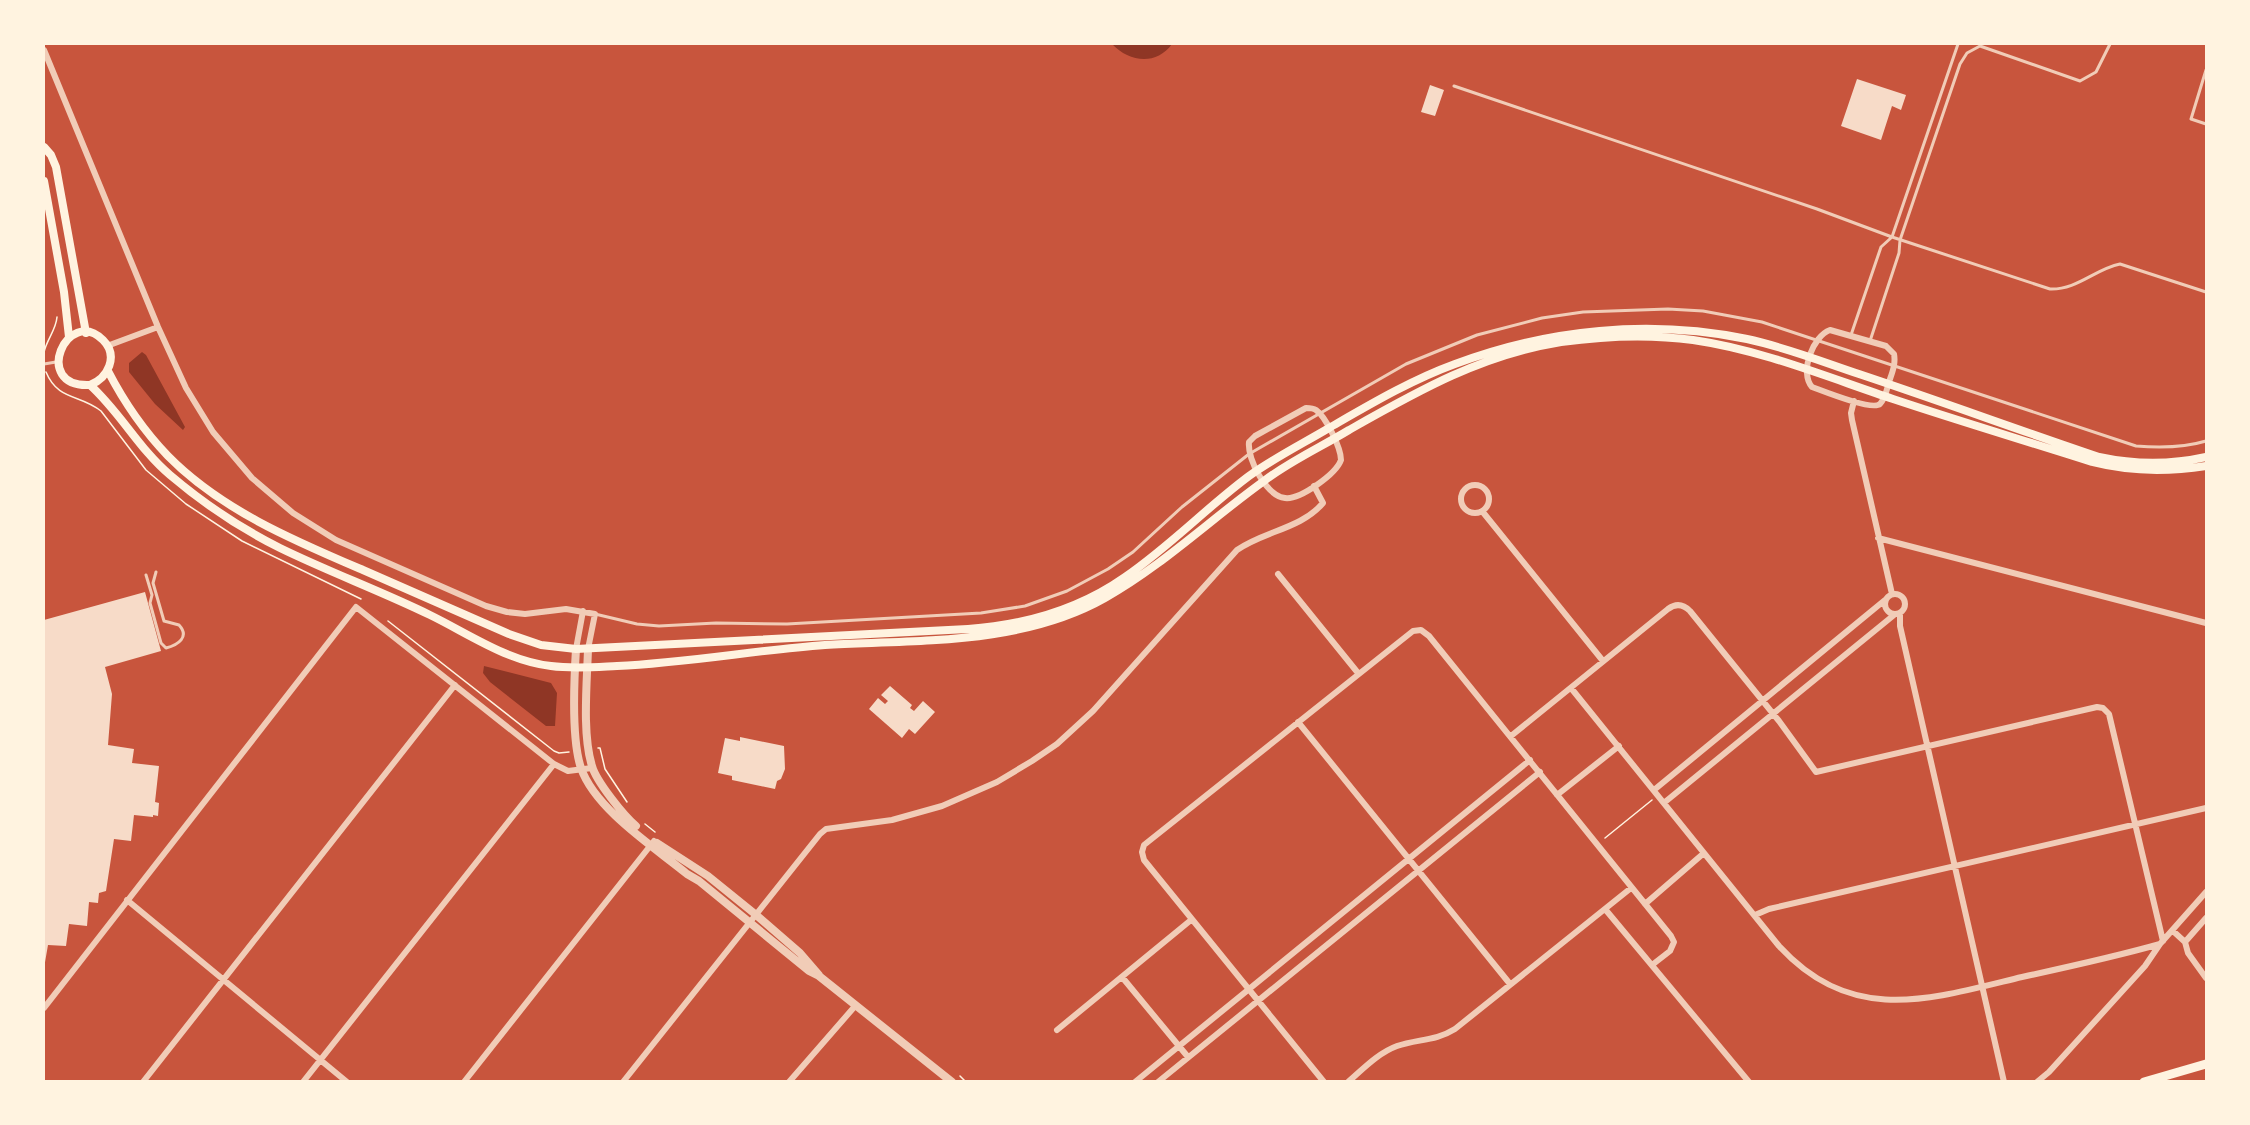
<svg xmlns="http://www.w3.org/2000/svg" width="2250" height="1125" font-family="Helvetica,sans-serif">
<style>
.water{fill:#8f3625}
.building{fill:#f7dbc8}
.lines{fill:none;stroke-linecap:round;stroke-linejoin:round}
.path{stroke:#fff3e0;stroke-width:1.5}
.service{stroke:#f1ccb7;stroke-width:3}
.minor{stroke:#f1ccb7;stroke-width:6}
.tertiary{stroke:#f1ccb7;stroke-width:8}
.secondary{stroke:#fff3e0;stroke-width:8}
.primary{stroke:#fff3e0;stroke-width:9}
</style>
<rect width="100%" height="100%" fill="#c8553d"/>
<path class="water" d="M1112,44H1172C1156,66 1129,62 1112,44Z
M142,352L146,355L185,427L183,430L155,404L129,372V363Z
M484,666L551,683L557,693L555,726H546L490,682L483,673Z"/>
<path class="building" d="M1857,79L1906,95L1901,110L1892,106L1881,140L1841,126Z
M1430,85L1444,90L1435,116L1421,112Z
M145,592L161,651L105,667L112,694L108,745L134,749L132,763L159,766L155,802L159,803L158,816L153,815V817L134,815L131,841L114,839L106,891L99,893L98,903L89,902L87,926L69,924L66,946L48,945L44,968V620Z
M890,686L912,705L910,708L914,711L923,701L935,712L915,734L909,729L902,738L869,709L878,698L885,704L888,701L881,695Z
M740,737L784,746L785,769L781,779L777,781L775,789L732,780V776L718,773L725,738L740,741Z"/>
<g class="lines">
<path class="path" d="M44,352C47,339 56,330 57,317
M46,372C58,401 80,394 101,411L146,470L186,504L242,541L361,599
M388,621L554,751L559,753L569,752
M598,748H600L605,769L627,802
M645,824L655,832
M1605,838L1652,800
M960,1076L966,1082"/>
<path class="service" d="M2206,70L2191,119L2206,124
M1454,86L1817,209L1892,237L2050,289C2077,290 2095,269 2120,264L2206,292
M1851,335L1881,247L1892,237L1958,44
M1870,341L1899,253L1900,240L1960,64L1967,53L1980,46L2080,81L2096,72L2110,44
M44,364L56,362
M146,575L152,595L150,603L161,643L166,648C178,645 190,637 179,625L164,621L153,583L156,572
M595,614L637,624L659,626L716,623L787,624L981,613L1025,606L1067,591L1108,569L1133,552L1182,507L1249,454L1406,364L1477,335L1542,318L1583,312L1668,309L1703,311L1762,322L2136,446C2160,448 2183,448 2206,441"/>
<path class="minor" d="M44,50L158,327L186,388L213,432L252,478L293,513L336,540L486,606L507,612L525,614L566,609L595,614L588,649
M1830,330L1886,346L1894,354C1896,364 1892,373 1889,382C1887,389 1885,399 1880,404C1872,411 1823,391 1812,387C1799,372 1813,336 1830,330Z
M107,346L158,327
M1854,401L1851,413L1852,420L1892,594
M1306,408C1310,408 1313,408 1316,410C1326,417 1341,448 1341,460C1336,474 1300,500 1285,498C1267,496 1247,460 1249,442L1255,436Z
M1461 499a14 14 0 1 1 28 0a14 14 0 1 1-28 0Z
M1482,511L1603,661
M1878,538L2206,623
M1278,574L1358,673
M1885 604a10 10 0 1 1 20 0a10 10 0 1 1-20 0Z
M1900,613V626L2004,1082
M576,649L583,611
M1571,688L1779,946C1852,1026 1931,999 2022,977C2068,967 2114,957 2160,944
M1298,722L1510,984
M1511,736L1668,609C1676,603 1683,604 1690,611L1779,721L1816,772L2097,707L2103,708L2109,714L2163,941
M1654,790L1885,600
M1557,795L1619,746
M1665,802L1894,615
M127,900L347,1082
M1645,904L1704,853
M1605,909L1749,1082
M1755,915L1769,909L2206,808
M2173,931L2185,942
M2185,942L2188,953L2206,978
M2185,942L2206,918
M1122,977L1188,1057
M44,1008L356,607L554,764L568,771L592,768
M1057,1030L1191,920
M143,1082L455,685
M303,1082L554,764
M464,1082L654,841
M623,1082L820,834L826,829L892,820L942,806L997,782L1032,761L1057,744L1093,711L1237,550C1264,531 1301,529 1323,503L1314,486
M789,1082L856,1005
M1135,1082L1530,760
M1158,1082L1540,772
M1324,1082L1144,860L1142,852L1144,845L1413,631L1421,630L1429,636L1671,936L1674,942L1670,951L1652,965
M1348,1082C1363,1069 1378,1053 1397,1046C1417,1039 1436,1041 1455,1029L1631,888
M2037,1082L2049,1072L2145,966L2160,944L2206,892"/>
<path class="tertiary" d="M576,649C574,681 571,739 581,768C595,809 654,847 687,874L699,881L809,971L819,976L952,1082
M588,649C587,683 582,734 592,766C596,781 624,816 636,826
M657,843L708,876L755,914L800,953L819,975"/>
<path class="secondary" d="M44,147L51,155L56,167L86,333
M44,181L64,292L69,337
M108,371C124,402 144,431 168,456C221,510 295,541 363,570C412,591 460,613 509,634L541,645L576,649L968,629C1024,625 1078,610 1125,577C1169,547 1206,508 1249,476C1274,458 1302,444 1329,428C1369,405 1411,380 1455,364C1548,329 1650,319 1747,339C1785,347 1823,362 1859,374C1940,401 2019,430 2099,457C2136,465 2170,465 2206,457
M90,385C108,378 119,356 103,340C67,305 31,388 90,385C120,412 139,449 170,475C203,503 240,528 280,548C329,572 381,591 430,615C469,634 507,661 551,666C573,669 596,667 617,666C687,663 756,650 825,645C918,640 1022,645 1105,598C1162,566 1211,519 1264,481C1290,461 1321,447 1349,430C1418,391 1481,355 1561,342C1604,336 1649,334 1693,340C1762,350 1827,377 1893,399C1959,421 2026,441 2092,462C2131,472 2167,472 2206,466"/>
<path class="primary" d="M2144,1082L2206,1064"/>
</g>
<rect width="2250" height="1125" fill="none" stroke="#fff3e0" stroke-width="90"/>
</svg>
